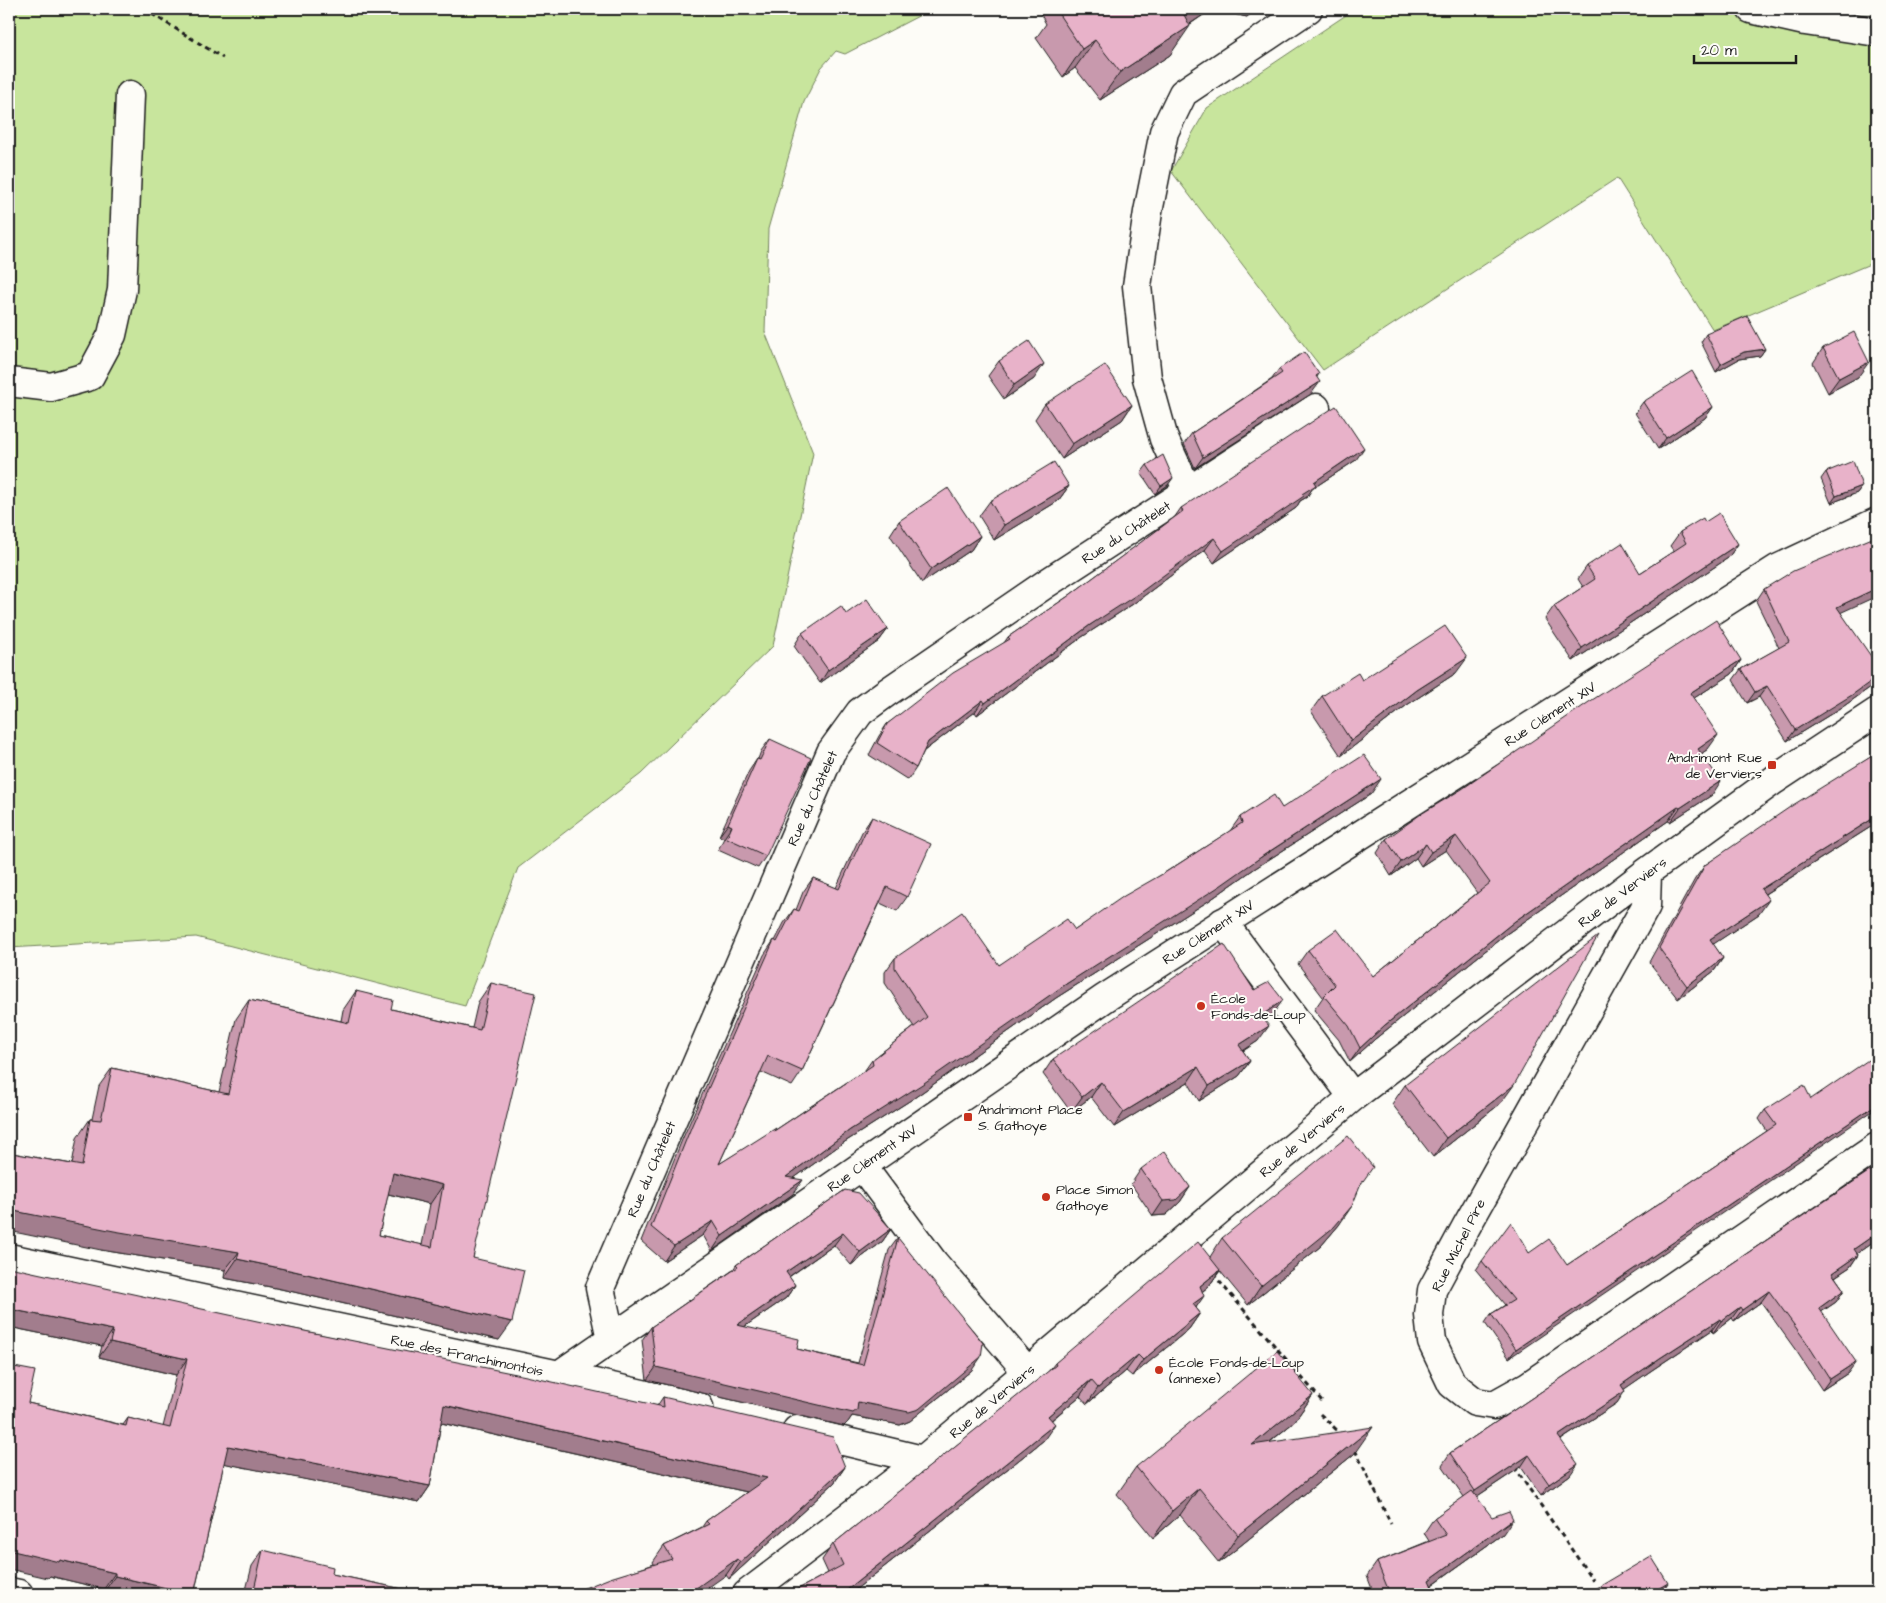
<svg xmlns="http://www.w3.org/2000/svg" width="1886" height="1603" font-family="'Architects Daughter',sans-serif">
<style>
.green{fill:#c8e59d;stroke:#72805c}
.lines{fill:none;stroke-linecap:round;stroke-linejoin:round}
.minor-casing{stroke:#1c1c1c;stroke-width:31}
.path{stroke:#1c1c1c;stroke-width:3;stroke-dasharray:5 4;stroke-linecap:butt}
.minor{stroke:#fdfcf7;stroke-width:28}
.wall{fill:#c899ad;stroke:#1c1c1c;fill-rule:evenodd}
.shaded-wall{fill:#a27d8d;stroke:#1c1c1c}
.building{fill:#e8b2c9;stroke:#1c1c1c;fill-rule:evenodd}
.poi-dot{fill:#c8321e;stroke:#fdfcf7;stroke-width:2}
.labels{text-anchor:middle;stroke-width:4;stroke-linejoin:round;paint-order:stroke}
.street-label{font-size:14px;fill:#1c1c1c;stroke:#fdfcf7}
.poi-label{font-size:14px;fill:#1c1c1c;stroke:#fdfcf7;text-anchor:start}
</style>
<rect width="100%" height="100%" fill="#fdfcf7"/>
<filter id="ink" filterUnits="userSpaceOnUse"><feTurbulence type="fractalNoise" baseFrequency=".02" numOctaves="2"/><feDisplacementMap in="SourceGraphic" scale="10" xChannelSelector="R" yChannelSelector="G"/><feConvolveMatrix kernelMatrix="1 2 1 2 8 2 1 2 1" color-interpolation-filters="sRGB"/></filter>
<g filter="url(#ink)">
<path class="green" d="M9,9H932L845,54L836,51L821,68L804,102L768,229L765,332L813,453L773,646L641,774L518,868L465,1006L196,937L9,948Z
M1355,9H1704L1877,42V261L1713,330L1617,178L1323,370L1171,171L1207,108Z
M1819,9H1877V13L1826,10Z"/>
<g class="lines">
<g class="minor-casing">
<path id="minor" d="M1751,9L1805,21L1877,32
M9,382L51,387L90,376L112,335L122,290L130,95
M1188,491L1164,439L1147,378L1137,286L1148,212L1164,132L1183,93L1308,9
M1647,872L1646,906L1466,1227L1432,1290L1429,1315L1432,1342L1452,1384L1475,1402L1494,1405L1528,1386L1877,1147
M1223,922L1353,1097
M862,1166L934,1263L1027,1371
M9,1258L559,1375L699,1407
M611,1339L600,1288L831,752L860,712L886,693L1047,583L1316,408
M559,1375L1105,998L1777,569L1877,522
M797,1430L923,1460
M9,1592L19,1594
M747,1594L923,1460L1353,1097L1647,872L1774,780L1877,712"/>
</g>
<path class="path" d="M144,9L223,58
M1213,1274L1322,1401
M1320,1414L1341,1434
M1355,1450L1391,1524
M1514,1467L1593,1580"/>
<use href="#minor" class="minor"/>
</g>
<path class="wall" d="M1038,9H1256L1247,17L1212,9L1189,25L1170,55L1100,100L1075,68L1063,77L1036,38L1046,24Z
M1706,334L1765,349L1760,356L1739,359L1716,372L1701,342Z
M1823,348L1858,377L1828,393L1813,363Z
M999,361L1034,379L1004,399L988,376Z
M1279,369L1319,374L1317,377L1311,394L1195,468L1184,444L1192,433L1272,379Z
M1643,402L1713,407L1705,418L1658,449L1635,413Z
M1045,404L1132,405L1122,420L1062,459L1035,419Z
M1356,460L1312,489L1307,497L1300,501L1296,508L1214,563L1205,550L1133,604L1082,637L977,715L975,712L924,751L916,768L908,780L869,755L879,736L887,724L1004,643L1008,637L1067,597L1174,518L1181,508Z
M1147,465L1168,485L1155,494L1141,473Z
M1826,472L1862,486L1857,493L1831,503L1821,479Z
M1069,486L1058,501L994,540L979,516L990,501Z
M899,521L980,536L971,550L922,583L890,535Z
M1705,522L1738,544L1728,558L1573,661L1545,619L1554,606L1583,587L1578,579L1587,566L1640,573L1674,551L1670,546L1680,532Z
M1764,589L1841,613L1875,684L1844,706L1787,741L1759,697L1747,703L1733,680L1741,669L1779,648L1756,601Z
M846,614L888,629L879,641L820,683L794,646L802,633Z
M1741,660L1732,674L1694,698L1708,749L1701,754L1712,795L1670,822L1668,821L1505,935L1375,1039L1350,1062L1339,1040L1314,1010L1323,997L1298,964L1308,950L1373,976L1477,893L1446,850L1421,866L1416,858L1391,876L1377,853L1386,839Z
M1456,673L1407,705L1341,756L1311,711L1322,696L1362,680Z
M770,739L766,856L758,868L718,850L724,838L719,836L749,771L757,759H758L761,751Z
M1877,753V823L1765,894L1759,914L1713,944L1723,958L1714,971L1678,999L1649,962L1695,879L1705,865Z
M1371,794L1254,869L1210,900L1056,998L914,1098L840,1145L794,1178L793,1194L712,1251L703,1235L664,1261L641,1241L682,1140L764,955L774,940L775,941L784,923L794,909L796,910L803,892L813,878L836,888L862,832L872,817L907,897L897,911L880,903L802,1071L792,1086L761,1072L719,1164L774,1131L865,1070L872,1060L914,1027L885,983V972L895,958L999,965L1075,930L1230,831L1240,817L1282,808Z
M491,983L473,1258L499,1340L281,1289L224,1278L225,1270L101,1250L10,1156L12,1153L72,1164L77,1138L90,1119H92L99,1086L112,1068L219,1092L236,1019L249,1000L341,1021L343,1010L356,991L391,1009L472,1028L478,1002ZM388,1194L430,1204L422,1245L379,1235Z
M1254,990L1272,1015L1264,1021L1258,1041L1243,1051L1250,1061L1239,1076L1199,1101L1188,1082L1114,1127L1091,1097L1071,1112L1043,1074L1053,1059Z
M1405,1085L1501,1103L1433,1157L1392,1104Z
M1811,1099L1509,1358L1485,1323L1491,1314L1505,1305L1476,1270L1482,1261L1529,1253L1567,1265L1767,1131L1759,1119L1765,1110Z
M1877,1166V1239L1857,1253L1858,1255L1850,1267L1835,1277L1844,1290L1836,1302L1821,1312L1848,1373L1822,1390L1797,1352L1761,1302L1734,1321L1732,1318L1713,1333L1712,1330L1652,1370L1624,1389L1617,1403L1561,1440L1570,1475L1541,1496L1521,1467L1476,1497L1503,1534L1432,1585L1435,1594H1374L1367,1576L1377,1562L1429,1541L1424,1533L1434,1518L1464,1497L1442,1465L1450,1453Z
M1141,1169L1190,1187L1180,1202L1166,1215L1153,1216L1131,1184Z
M1361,1184L1339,1225L1321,1246L1248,1305L1220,1271L1209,1286L1202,1292L1196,1308L1200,1313L1189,1329L1132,1376L1126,1371L1087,1404L1080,1396L1052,1420L1044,1440L850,1594H789L828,1573L822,1560L833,1544L1048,1372L1055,1363L1210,1257L1222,1238Z
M845,1190L891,1229L882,1242L851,1265L834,1245L789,1277L795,1285L786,1298L744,1327L797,1349L858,1363L889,1250L898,1238L972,1370L910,1421L900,1425L852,1416L848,1422L844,1426L647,1380L642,1340L651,1327L733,1270L736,1265Z
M280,1326L657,1406L663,1397L845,1467L834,1483L729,1579L726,1575L582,1589L654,1564L653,1562L664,1546L702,1527L706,1521L747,1492L441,1423L430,1486L419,1502L224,1463L194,1594H115L104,1592V1589L50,1576L48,1578L28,1403L123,1425L128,1418L163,1427L176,1375L99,1357L102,1346L9,1327Z
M1313,1395L1294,1422L1269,1443L1354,1454L1219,1563L1180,1515L1153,1538L1117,1494L1136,1467Z
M263,1550L332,1574L426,1594H245L252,1566Z"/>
<path class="shaded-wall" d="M1190,9H1256L1247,17L1212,9L1163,42L1183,13Z
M1190,26L1170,55L1100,100L1120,72Z
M1095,40L1075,68L1063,77L1082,49Z
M1765,349L1760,356L1739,359L1716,372L1721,364L1744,352Z
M1869,362L1858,377L1828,393L1839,378Z
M1044,364L1034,379L1004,399L1014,385Z
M1320,382L1311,394L1195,468L1203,457Z
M1132,405L1122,420L1062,459L1072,444Z
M1713,407L1705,418L1658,449L1666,438Z
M1364,448L1356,460L1312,489L1307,497L1300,501L1296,508L1214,563L1223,551L1302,494L1314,482Z
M1173,478L1168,485L1155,494L1161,486Z
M1069,486L1058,501L994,540L1004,525Z
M1862,486L1857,493L1831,503L1836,496Z
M980,536L971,550L922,583L931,569Z
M1214,538L1205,550L1133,604L1082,637L977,715L985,703L1090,625Z
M1738,544L1728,558L1573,661L1582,648Z
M1877,588V596L1829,618L1837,607Z
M888,629L879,641L820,683L828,670Z
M1467,658L1456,673L1407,705L1341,756L1351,741L1417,690Z
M1741,660L1732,674L1680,707L1690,693Z
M1877,677V680L1875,684L1844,706L1787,741L1795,730Z
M1767,686L1759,697L1747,703L1755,692Z
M983,700L975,712L920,754L928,742Z
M1718,735L1708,749L1688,763L1698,749Z
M1381,779L1371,794L1254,869L1210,900L1056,998L914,1098L840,1145L776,1191L786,1177L850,1130L1066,984Z
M1721,781L1712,795L1670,822L1680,808Z
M1678,807L1668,821L1505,935L1375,1039L1350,1062L1360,1048L1385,1025L1515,921Z
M1877,816V823L1752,902L1761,889Z
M728,824L732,826L724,838L719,836Z
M1456,836L1446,850L1421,866L1431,852Z
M1426,844L1416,858L1391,876L1401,862Z
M1769,900L1759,914L1700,953L1710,939Z
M1723,958L1714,971L1678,999L1687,986Z
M1283,1000L1272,1015L1251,1031L1261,1016Z
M1269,1026L1258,1041L1229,1060L1239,1045Z
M1250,1061L1239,1076L1199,1101L1209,1086Z
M1198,1067L1188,1082L1114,1127L1124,1112Z
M1101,1082L1091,1097L1071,1112L1082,1097Z
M1514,1085L1501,1103L1433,1157L1446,1138Z
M1877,1104V1108L1509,1358L1516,1349Z
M393,1173L443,1185L430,1204L380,1192Z
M803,1180L793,1194L712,1251L722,1236Z
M1190,1187L1180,1202L1166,1215L1153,1216L1163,1201Z
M1352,1206L1339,1225L1321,1246L1248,1305L1261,1286Z
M9,1210L239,1252L225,1270L101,1250L9,1231Z
M713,1221L703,1235L664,1261L674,1246Z
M891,1229L882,1242L851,1265L860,1252Z
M843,1233L834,1245L777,1285L786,1272Z
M1877,1233V1239L1846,1261L1854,1249Z
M1858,1255L1850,1267L1824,1284L1832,1273Z
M237,1259L294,1271L512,1322L499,1340L281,1289L224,1278Z
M1220,1270L1209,1286L1189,1302L1200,1286Z
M795,1285L786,1298L728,1338L737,1325Z
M1844,1290L1836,1302L1811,1319L1819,1308Z
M1769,1291L1761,1302L1734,1321L1742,1310Z
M1204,1296L1193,1312V1304Z
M1740,1307L1732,1318L1713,1333L1721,1321Z
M9,1309L113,1330L102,1346L9,1327Z
M1200,1313L1189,1329L1132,1376L1143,1360Z
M1720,1319L1712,1330L1652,1370L1613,1397L1621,1385L1660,1358Z
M110,1342L187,1359L176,1375L99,1357Z
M1138,1355L1126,1371L1087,1404L1098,1388Z
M981,1357L972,1370L910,1421L900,1425L852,1416L848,1422L844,1426L647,1380L656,1367L858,1402Z
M1856,1362L1848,1373L1822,1390L1830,1379Z
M1091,1380L1080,1396L1037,1432L1048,1416Z
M1625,1391L1617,1403L1550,1447L1558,1436Z
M1313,1395L1294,1422L1233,1472L1252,1445Z
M444,1405L767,1478L756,1494L433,1421Z
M1055,1424L1044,1440L850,1594H842Z
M1373,1427L1354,1454L1219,1563L1238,1535Z
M228,1446L430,1486L419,1502L217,1462Z
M1529,1455L1521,1467L1467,1503L1475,1491Z
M1578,1464L1570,1475L1541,1496L1549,1484Z
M845,1467L834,1483L729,1579L740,1563Z
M1199,1488L1180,1515L1153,1538L1172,1511Z
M1513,1519L1503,1534L1419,1594L1429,1580Z
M9,1550L60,1560L115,1573L104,1589L50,1576L48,1578L9,1569Z
M737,1559L726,1575L699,1594H686Z
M115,1576L192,1594H115L104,1592Z
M1668,1583L1660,1594H1649Z"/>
<path class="building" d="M1058,9H1190L1183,13L1190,26L1120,72L1095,40L1082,49L1056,10Z
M1747,316L1765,349L1744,352L1721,364L1706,334Z
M1854,332L1869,362L1839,378L1823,348Z
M1029,341L1044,364L1014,385L999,361Z
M1304,352L1319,374L1316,376L1320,382L1203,457L1192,433L1282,373L1279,369Z
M1105,365L1132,405L1072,444L1045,404Z
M1692,371L1713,407L1666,438L1643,402Z
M1336,406L1364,448L1314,482L1316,485L1302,494L1304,496L1223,551L1214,538L1141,592L1090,625L985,703L983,700L928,742L916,768L877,743L887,724L953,673L1010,639L1008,637L1021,628L1067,597L1183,511L1181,508Z
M1163,455L1173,478L1161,486L1147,465Z
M1853,461L1862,486L1836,496L1826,472Z
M1054,462L1069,486L1004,525L990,501Z
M948,488L980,536L931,569L899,521Z
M1719,513L1738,544L1582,648L1554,606L1595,579L1587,566L1622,543L1640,573L1686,543L1680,532L1703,518L1705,522Z
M1877,536V588L1837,607L1877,665V677L1852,695L1795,730L1767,686L1755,692L1741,669L1789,642L1764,589L1793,571Z
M867,599L888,629L828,670L802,633L841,606L846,614Z
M1716,620L1741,660L1690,693L1718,735L1698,749L1721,781L1680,808L1678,807L1515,921L1385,1025L1360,1048L1349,1026L1324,996L1335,985L1308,950L1337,929L1373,976L1490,883L1456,836L1431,852L1426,844L1401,862L1386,839L1421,814L1462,789L1589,702Z
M1445,626L1467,658L1417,690L1351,741L1322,696L1358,673L1362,680Z
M770,739L811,758L766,856L727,838L732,826L728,824L757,759L760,760Z
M1877,753V816L1761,889L1769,900L1710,939L1723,958L1687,986L1659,948L1705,865L1793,805Z
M1364,755L1381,779L1264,855L1220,886L1066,984L924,1083L850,1130L786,1177L803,1180L722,1236L713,1221L674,1246L651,1227L692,1125L774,940L777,942L794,909L799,911L813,878L839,889L872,817L931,844L907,897L887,887L802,1071L768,1056L719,1164L776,1128L774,1131L873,1065L872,1060L927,1017L895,968V958L962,912L999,965L1067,919L1075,930L1124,896L1166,872L1242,823L1240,817L1274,795L1282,808Z
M1598,936L1514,1085L1446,1138L1405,1085Z
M1224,944L1254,990L1269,982L1283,1000L1261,1016L1269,1026L1239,1045L1250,1061L1209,1086L1198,1067L1124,1112L1101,1082L1082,1097L1053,1059Z
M491,983L536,993L473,1258L524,1270L512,1322L294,1271L237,1259L239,1252L114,1231L9,1210V1156H11L12,1153L82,1166L90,1119L101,1120L112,1068L228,1094L249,1000L349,1023L356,991L393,1000L391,1009L480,1030ZM393,1173L443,1185L432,1247L379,1235Z
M1877,1054V1104L1516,1349L1491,1314L1514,1300L1482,1261L1511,1222L1529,1253L1549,1239L1567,1265L1776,1125L1765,1110L1804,1085L1811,1099Z
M1348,1136L1373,1167L1361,1184L1352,1206L1334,1227L1261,1286L1222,1238Z
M1165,1151L1190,1187L1176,1200L1163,1201L1141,1169Z
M1877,1166V1233L1854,1249L1858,1255L1832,1273L1844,1290L1819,1308L1856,1362L1830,1379L1805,1340L1769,1291L1742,1310L1740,1307L1721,1321L1720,1319L1660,1358L1621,1385L1625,1391L1558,1436L1578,1464L1549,1484L1529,1455L1475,1491L1450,1453Z
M845,1190L859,1193L891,1229L860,1252L843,1233L786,1272L795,1285L737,1325L799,1339L797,1349L863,1365L898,1238L983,1343L981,1357L919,1409L909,1412L858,1402L857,1410L853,1413L656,1367L651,1327L738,1267L736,1265Z
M1198,1242L1220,1270L1200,1286L1204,1296L1193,1304L1200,1313L1143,1360L1138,1355L1098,1388L1091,1380L1048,1416L1055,1424L842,1594H789L843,1565L833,1544L1056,1365L1055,1363Z
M9,1267L280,1326L526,1376L664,1407L663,1397L833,1437L845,1467L740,1563L737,1559L692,1591L686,1594H552L582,1589L610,1578L672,1559L664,1546L709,1524L706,1521L767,1478L444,1405L430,1486L228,1446L194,1594H192L115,1576V1573L60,1560L59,1562L9,1550V1366L35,1371L28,1403L126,1426L128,1418L170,1428L187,1359L110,1342L113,1330L9,1309Z
M1277,1351L1313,1395L1252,1445L1373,1427L1238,1535L1199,1488L1172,1511L1136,1467Z
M1472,1491L1492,1517L1509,1511L1513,1519L1429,1580L1435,1594H1390L1377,1562L1446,1535L1434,1518Z
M263,1550L333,1567L332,1574L426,1594H253Z
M1651,1556L1668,1583L1649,1594H1587Z"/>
</g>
<g class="poi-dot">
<rect x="1767" y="760" width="10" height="10" rx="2.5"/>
<circle cx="1201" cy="1006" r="5"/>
<rect x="963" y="1112" width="10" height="10" rx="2.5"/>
<circle cx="1046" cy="1197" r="5"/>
<circle cx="1159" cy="1370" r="5"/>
</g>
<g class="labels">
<g class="street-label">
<text transform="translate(1126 532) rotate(-33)" y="5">Rue du Châtelet</text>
<text transform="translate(1550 714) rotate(-33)" y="5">Rue Clément XIV</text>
<text transform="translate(812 798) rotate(-66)" y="5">Rue du Châtelet</text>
<text transform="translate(1622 892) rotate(-37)" y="5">Rue de Verviers</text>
<text transform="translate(1208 932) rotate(-33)" y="5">Rue Clément XIV</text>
<text transform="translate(1302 1140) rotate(-40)" y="5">Rue de Verviers</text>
<text transform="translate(872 1158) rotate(-35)" y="5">Rue Clément XIV</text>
<text transform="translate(651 1169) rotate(-67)" y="5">Rue du Châtelet</text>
<text transform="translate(1458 1245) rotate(-63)" y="5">Rue Michel Pire</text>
<text transform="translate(467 1355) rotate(12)" y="5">Rue des Franchimontois</text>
<text transform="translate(992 1401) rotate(-40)" y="5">Rue de Verviers</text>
</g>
<g class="poi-label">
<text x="1762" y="762" text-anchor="end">Andrimont Rue<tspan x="1762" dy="16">de Verviers</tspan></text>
<text x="1211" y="1003">École<tspan x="1211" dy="16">Fonds-de-Loup</tspan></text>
<text x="978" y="1114">Andrimont Place<tspan x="978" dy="16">S. Gathoye</tspan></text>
<text x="1056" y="1194">Place Simon<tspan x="1056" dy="16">Gathoye</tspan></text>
<text x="1169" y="1367">École Fonds-de-Loup<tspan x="1169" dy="16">(annexe)</tspan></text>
</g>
</g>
<rect width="1886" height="1603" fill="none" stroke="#fdfcf7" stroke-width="30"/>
<rect x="15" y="15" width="1856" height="1573" fill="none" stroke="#1c1c1c" stroke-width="2" filter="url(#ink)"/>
<path d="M1694 55v8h102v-8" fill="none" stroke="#1c1c1c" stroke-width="2.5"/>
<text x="1701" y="55" font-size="15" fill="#1c1c1c" stroke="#fdfcf7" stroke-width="4" paint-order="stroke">20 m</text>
</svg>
